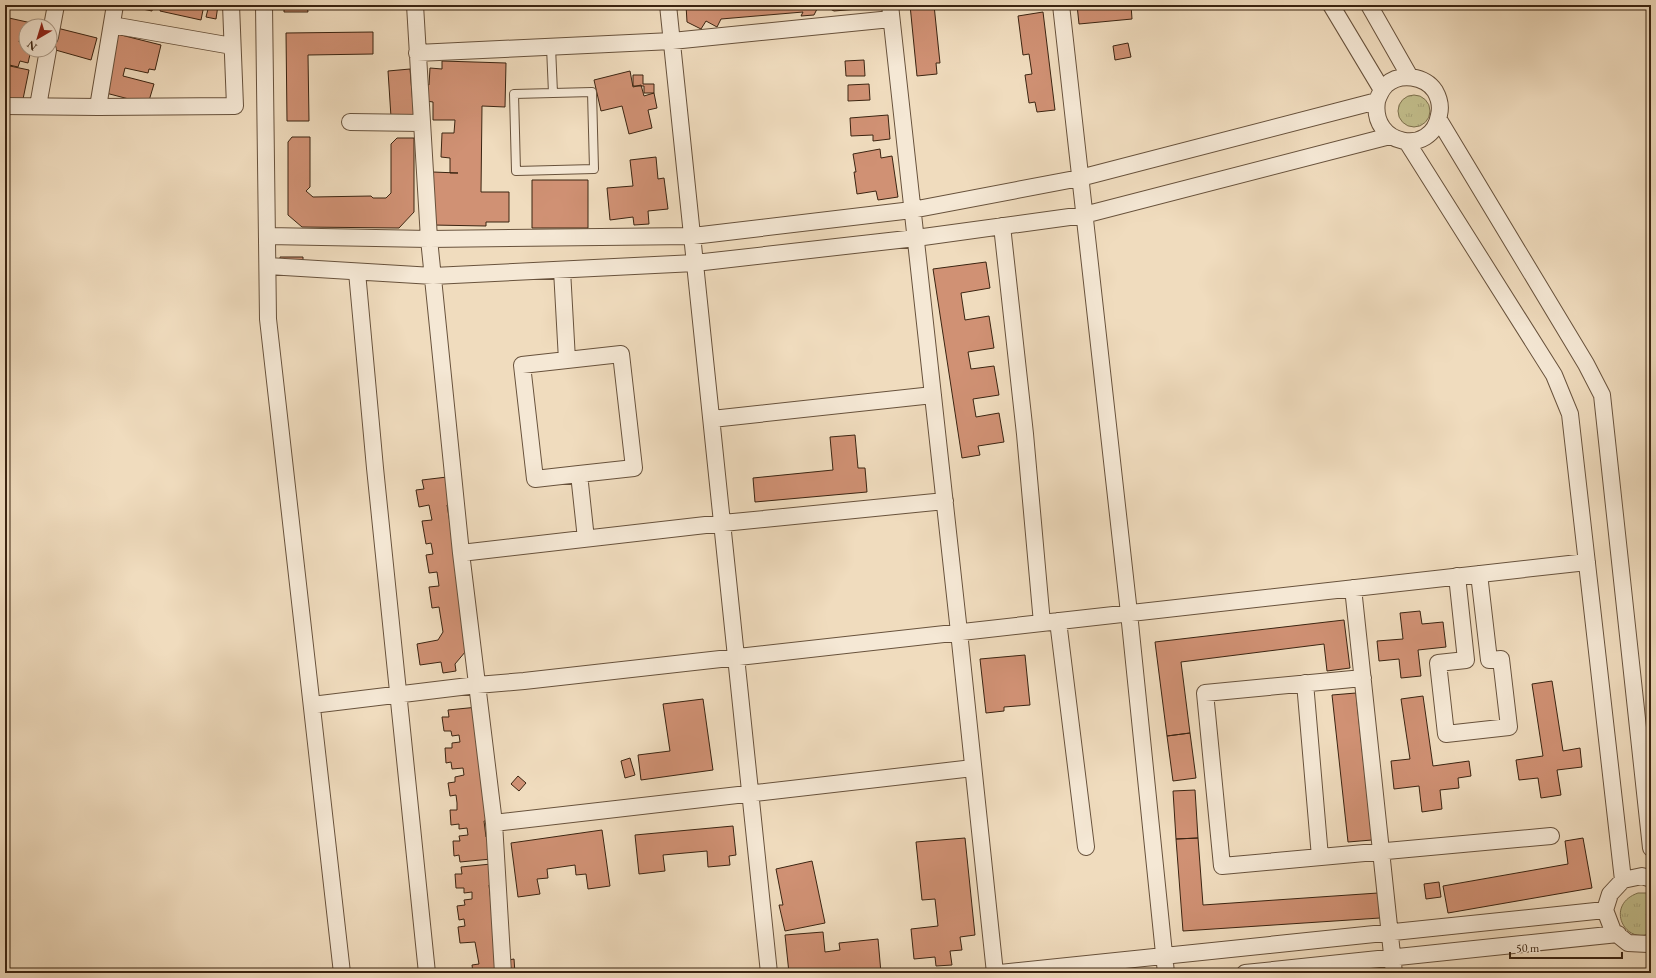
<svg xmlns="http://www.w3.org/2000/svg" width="1656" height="978" font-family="'EB Garamond',serif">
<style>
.grass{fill:url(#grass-tufts);stroke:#7e714e}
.building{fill:#d09174;stroke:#3b2411}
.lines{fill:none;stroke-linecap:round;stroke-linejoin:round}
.service-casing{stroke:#68523c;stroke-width:10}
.minor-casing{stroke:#68523c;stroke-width:18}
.service{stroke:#f5e8d5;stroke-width:8}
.minor{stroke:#f5e8d5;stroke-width:16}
</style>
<defs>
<pattern id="grass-tufts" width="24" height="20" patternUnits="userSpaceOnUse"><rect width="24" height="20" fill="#c2be8c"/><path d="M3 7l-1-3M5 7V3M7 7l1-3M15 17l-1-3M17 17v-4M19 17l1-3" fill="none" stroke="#a8a378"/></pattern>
</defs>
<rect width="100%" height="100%" fill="#f0dcbe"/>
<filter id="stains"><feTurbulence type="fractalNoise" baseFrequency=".005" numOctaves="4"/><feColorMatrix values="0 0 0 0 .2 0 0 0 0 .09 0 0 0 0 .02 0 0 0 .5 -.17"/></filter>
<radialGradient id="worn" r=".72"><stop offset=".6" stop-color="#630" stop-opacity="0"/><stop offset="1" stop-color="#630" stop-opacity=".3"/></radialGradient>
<path class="grass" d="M1398 111a16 16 0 1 1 32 0a16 16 0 1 1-32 0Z
M1638,893H1647L1651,896V933C1625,946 1604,905 1638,893Z"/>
<path class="building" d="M134,5H153L152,11L133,7Z
M161,5H204L201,20L160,11Z
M209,5H218L216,19L206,17Z
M284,5H307L308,12H284Z
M389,5H411V9H389Z
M686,5H819L814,15L801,16L803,12L721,19L717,27L706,21L701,29L687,22Z
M823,5H870L871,8L834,11Z
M910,5H934L940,63H936L937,74L917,76Z
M1077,5H1131L1132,19L1079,24Z
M1043,12L1055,110L1037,112L1035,102L1029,103L1025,75L1032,74L1029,54L1023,55L1018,16Z
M9,18L36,24L35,26H26V37L21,35L19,42L26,44V50H31L28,63L20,61L18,67L5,64V35Z
M57,28L97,38L91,60L52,49Z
M373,32V54L308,55L309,121H287L286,33Z
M117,34L161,45L155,70L149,69L148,73L125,68L123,76L154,84L148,104L102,92Z
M1128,43L1131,57L1115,60L1113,46Z
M864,60L865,76H846L845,61Z
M442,61L506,63L505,107L482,106L481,192H509V222H486V226L432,225L433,172L458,173H450V158L441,157L442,133H454L455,120H433V102L426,101V84L429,85L430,68L442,69Z
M5,65L29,70L22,104L5,100Z
M410,69L414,116L391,117L388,71Z
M630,71L633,87L641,85L644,96L654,93L657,108L648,110L652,128L629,134L622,106L601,111L594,80Z
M633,75H643V84H654V93H644V86H633Z
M869,84L870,100L848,101V85Z
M888,115L890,139L873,141V135L851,136L850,118Z
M292,137H310V187L306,191L313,197L371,196L373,198H386L391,193V144L397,138H414V212L399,228L302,227L288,215V142Z
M880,149L881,158L892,156L898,197L878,200L876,191L857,194L854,172H856L853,154Z
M656,157L658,179L664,178L668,209L648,211L649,224L634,225L633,217L610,220L607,188L633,186L630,160Z
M532,180H588V228H532Z
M280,257H303V270H280Z
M986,262L990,288L961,293L965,320L989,316L994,348L968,352L971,369L994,366L999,395L973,399L976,417L999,413L1004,442L978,446L980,455L962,458L933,269Z
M855,435L858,468H865L867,492L755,502L753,478L833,470L830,437Z
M447,477L459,503L447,505L471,645L455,664L456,671L443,673L441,662L420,665L417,644L438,640L443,632L439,607L432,608L429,587L439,586L437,572L429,573L426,555L433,554L431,543L426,544L422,521L432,520L429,505L419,507L416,490L424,489L422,480Z
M1420,611L1422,624L1443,622L1446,647L1418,650L1421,676L1401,678L1399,659L1379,661L1377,641L1403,639L1400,613Z
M1344,620L1350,668L1327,671L1324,644L1181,662L1190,733L1167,736L1155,642Z
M1025,655L1030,705L1004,707V711L986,713L980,659Z
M1552,681L1563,751L1580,748L1582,767L1557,770L1561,795L1541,798L1538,778L1519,780L1516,760L1543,756L1532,684Z
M1356,693L1372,840L1348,842L1332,695Z
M1423,696L1433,766L1469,761L1471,776L1458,778L1459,788L1440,790L1442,809L1422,812L1419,786L1394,789L1391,761L1410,759L1401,699Z
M703,699L713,770L641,780L638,755L670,751L663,704Z
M478,707L493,820L484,821L486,837L494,836L491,859L460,862L459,855L454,856L453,841H460L459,836L468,835L467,828L459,829V824L451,825L450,810H457V803L456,795L450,796L448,783L455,782V777L464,775L463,768L452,769L451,762L446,763L445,748H452V743L460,742L459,735L452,736L451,731H444L442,717H449L448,710Z
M1190,733L1196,778L1173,781L1167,736Z
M630,758L635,775L625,778L621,761Z
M518,776L526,783L519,791L511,784Z
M1195,790L1198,838L1176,839L1173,791Z
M733,826L736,855L729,856L730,865L708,867L707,851L663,855L665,871L639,874L635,835Z
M602,830L610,886L588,889L586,874L576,875L575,865L547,869L548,878L537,879L540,894L518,897L511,843Z
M965,838L975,935L960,937L962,950L950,951L952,965L936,966L935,957L914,959L911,929L938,926L935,899L922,900L916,842Z
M1198,838L1203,905L1378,893L1380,918L1183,931L1176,839Z
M1583,838L1592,888L1448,913L1443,886L1568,864L1565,841Z
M812,861L825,923L785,931L779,905H783L776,869Z
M491,864L498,884L489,885L491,901L508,960L514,959L515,973H473L472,965L479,964L475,942L460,943L458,927L465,926L464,919L459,920L457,906L465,905L464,900L472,899V892L464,893V888H456L455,874H462L461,867Z
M1439,882L1441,897L1426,899L1424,884Z
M823,932L825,952L840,950L839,943L878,939L881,973H789L785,935Z"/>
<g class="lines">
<g class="service-casing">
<path id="service" d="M551,47L553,93L514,94L516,171L594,169L592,92L553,93"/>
</g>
<g class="minor-casing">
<path id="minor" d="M264,5L268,319L342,973
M415,5L429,239L461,553L494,823L503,973
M668,5L769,973
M890,5L959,632L995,973
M1061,5L1129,613L1166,973
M1331,5L1382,90
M1369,5L1410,77
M112,25L232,46
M50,37L56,5
M417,53L672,41L891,19
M5,106L98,107L235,106L231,5
M38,106L48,50
M98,107L115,5
M1439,120L1586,364L1602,395L1651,848
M350,122L422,123
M1407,142L1554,375L1570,414L1623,880
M1002,226L1025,434L1042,623
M268,236L429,239L693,236L912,210L1080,178L1377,101C1379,95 1382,89 1386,85C1400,72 1425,76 1435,91C1439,98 1441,107 1439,115C1432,157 1370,146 1377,101
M268,266L433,276L695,263L916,238L1084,215L1390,136
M562,270L567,360
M357,272L375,468L427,973
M712,419L933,395
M579,474L634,468L621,354L522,365L535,479L579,474L586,539
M461,553L723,523L945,501
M1457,576L1466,660L1438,663L1446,734L1509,727L1501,659L1489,660L1479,574
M1353,588L1394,973
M1058,621L1086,847
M1363,678L1205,693L1222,866L1551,836
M1305,683L1320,857
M312,705L477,685L524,681L1587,562
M494,823L973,768
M1651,879L1642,876L1623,880L1610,894L1605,910L1613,931L1628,943L1648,944L1651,942
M1000,973L1605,910
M1245,973L1618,934"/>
</g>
<use href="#service" class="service"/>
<use href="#minor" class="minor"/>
</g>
<rect width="1656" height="978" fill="none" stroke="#f0dcbe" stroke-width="20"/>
<rect x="6" y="6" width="1644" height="966" fill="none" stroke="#3b2411" stroke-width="2"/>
<rect x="10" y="10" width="1636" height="958" fill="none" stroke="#3b2411"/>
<g transform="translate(38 38) rotate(218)"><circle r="19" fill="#f5e8d5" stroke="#ab9a87"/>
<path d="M0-3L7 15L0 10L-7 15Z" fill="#8f2418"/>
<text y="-6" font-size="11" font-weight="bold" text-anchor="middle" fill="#3b2411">N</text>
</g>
<path d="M1510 952v6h112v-6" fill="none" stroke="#3b2411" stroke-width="2"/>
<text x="1516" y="952" font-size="12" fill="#3b2411" stroke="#f5e8d5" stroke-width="3" paint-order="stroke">50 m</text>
<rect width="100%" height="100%" filter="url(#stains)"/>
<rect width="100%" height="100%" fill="url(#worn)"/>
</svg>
